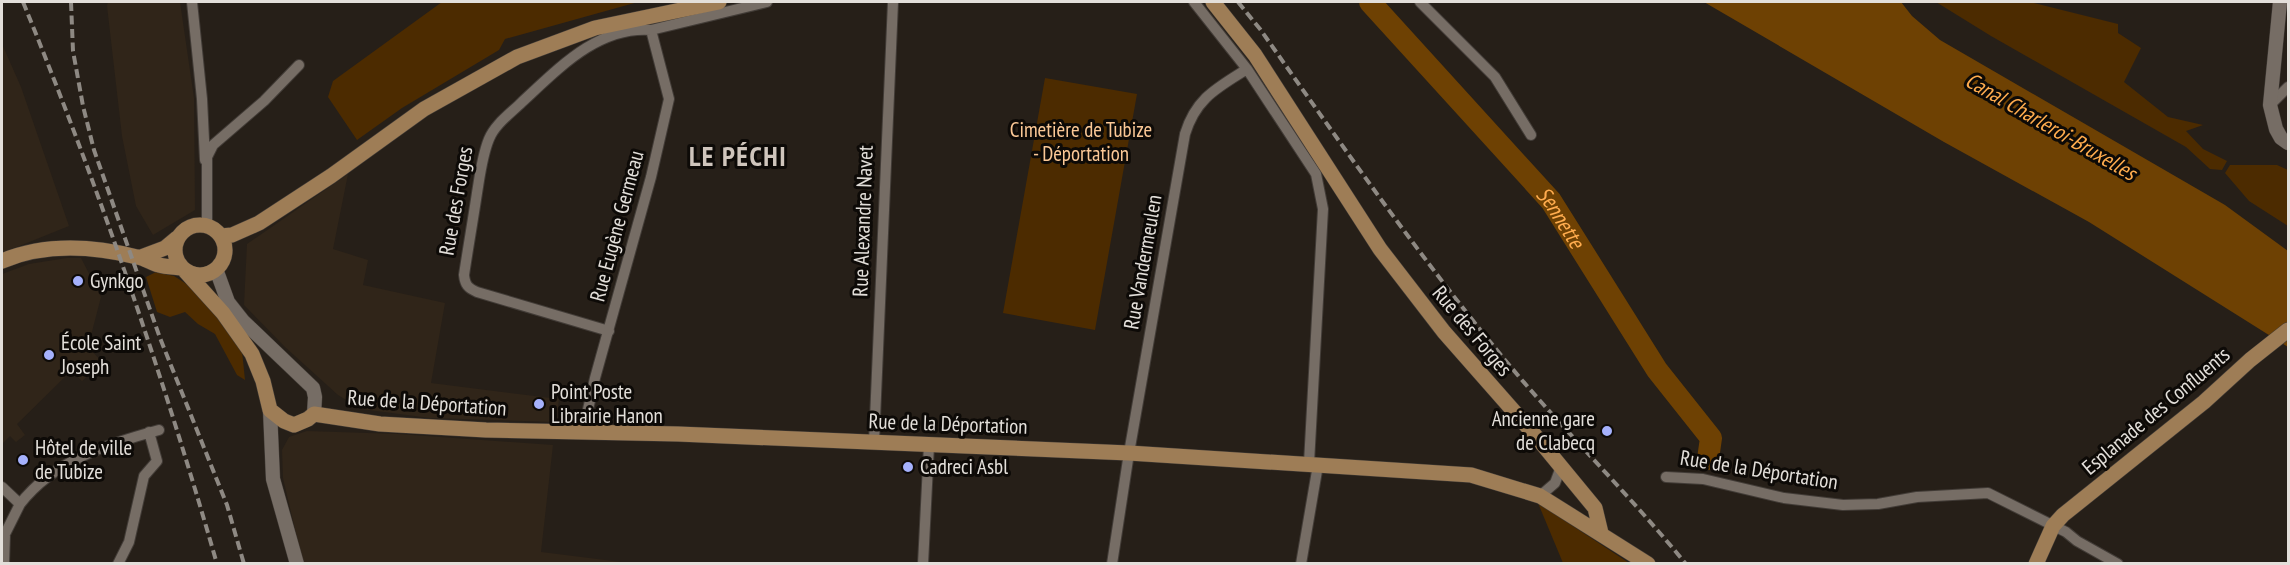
<svg xmlns="http://www.w3.org/2000/svg" width="2290" height="565" font-family="'PT Sans Narrow',sans-serif">
<style>
.built{fill:#302519}
.green{fill:#4c2b00}
.water{fill:#6e4103}
.lines{fill:none;stroke-linecap:round;stroke-linejoin:round}
.river{stroke:#6e4103;stroke-width:22}
.minor-casing{stroke:#423c37;stroke-width:12}
.tertiary-casing{stroke:#423c37;stroke-width:15}
.secondary-casing{stroke:#423c37;stroke-width:16}
.minor{stroke:#766d65;stroke-width:10}
.tertiary{stroke:#766d65;stroke-width:14}
.secondary{stroke:#9e7d56;stroke-width:15}
.rail{stroke:#8e8983;stroke-width:4;stroke-dasharray:9 4.5;stroke-linecap:butt}
.poi-dot{fill:#a5b1fc;stroke:#0d0a07;stroke-width:2}
.labels{text-anchor:middle;stroke-width:6;stroke-linejoin:round;paint-order:stroke}
.park-label{font-size:21px;fill:#fbc896;stroke:#0d0a07}
.street-label{font-size:21px;fill:#e3dfda;stroke:#0d0a07}
.poi-label{font-size:21px;fill:#e3dfda;stroke:#0d0a07;text-anchor:start}
.water-label{font-size:22px;font-style:italic;fill:#ffac4e;stroke:#0d0a07}
.district-label{font-size:27px;font-weight:bold;letter-spacing:1.5px;fill:#cfc5bc;stroke:#0d0a07}
</style>
<rect width="100%" height="100%" fill="#261f18"/>
<path class="built" d="M108,2H180L194,98L195,210L153,235L136,206L122,136L107,6Z
M2,44L21,87L69,226L2,253Z
M348,174L333,249L368,260L363,285L445,303L431,383L559,399L556,422L430,418L361,409L338,395L285,347L244,305L247,244Z
M67,258H81L101,297L88,347L103,363L82,381L71,371L17,424L25,435L16,442L10,436L2,444V274L29,264Z
M307,431L398,434L553,445L541,552L629,563H303L283,478L282,450L289,437Z"/>
<path class="green" d="M442,2H638L505,39L499,50L402,108L357,140L328,97L333,81Z
M1936,2H2030L2118,24V33L2141,48L2124,82L2168,117L2203,125L2186,131L2203,149L2227,161L2222,170L2210,169L2186,147L1991,36Z
M1045,78L1137,94L1095,330L1003,313Z
M2230,165H2277L2288,170V226L2249,201L2225,173Z
M156,272L174,276L188,285L227,324L242,351L245,380L237,375L215,334L198,324L185,312L170,317L157,312L146,277Z
M1538,503L1629,563H1563Z"/>
<path class="water" d="M1704,2H1901L1912,16L1940,40L2225,205L2288,251V347L2089,222L1944,142Z"/>
<g class="lines">
<path class="river" id="s1" d="M1370,2L1551,201L1657,370L1711,438L1708,459"/>
<g class="minor-casing">
<path id="minor" d="M192,2L202,99L205,160
M1194,2L1247,69L1316,174L1323,209L1309,463
M1420,2L1495,77L1531,135
M2270,105L2288,87
M207,224V157L213,145L264,101L299,65
M609,331L477,292C468,288 465,285 464,275C468,248 473,220 477,193C480,175 482,156 489,139C495,124 511,113 522,102C559,68 598,26 651,30L767,2
M583,432L595,378L651,177L669,99L651,30
M874,442L893,2
M1666,477L1703,479L1784,498L1843,505L1878,504L1917,497L1988,493L2066,532L2077,541L2118,564
M2,487L20,504L5,534L4,564
M1540,496L1555,483L1561,467
M20,504C54,460 108,444 159,430
M118,564L129,542L144,476L157,461L149,432
M923,564L929,445
M1112,564L1129,453L1185,134C1196,98 1217,88 1247,69
M1301,564L1318,465"/>
</g>
<g class="tertiary-casing">
<path id="tertiary" d="M2280,2L2270,105L2276,129L2281,138L2288,143
M216,269L228,302L243,321L313,388L315,397L314,414
M270,410L273,479L297,564"/>
</g>
<g class="secondary-casing">
<path id="secondary" d="M1213,2L1255,55L1380,249L1444,332L1539,440L1595,508L1601,533
M175 250a25 25 0 1 1 50 0a25 25 0 1 1-50 0Z
M221,236L232,235L259,223L331,176L424,109L517,57L595,28L719,2
M141,257L165,248L177,238
M2,261C45,243 93,246 137,257C145,258 151,263 159,265C166,267 174,267 182,268
M185,271L223,313L252,354L263,381L270,410L284,421L294,425L308,419L314,414L380,424L486,430L678,434L1129,453L1471,475L1540,496L1648,564
M2036,564L2053,526L2063,515L2204,402L2250,360L2288,330"/>
</g>
<use href="#minor" class="minor"/>
<use href="#tertiary" class="tertiary"/>
<use href="#secondary" class="secondary"/>
<path class="rail" d="M23,2C98,185 162,372 217,564
M71,2L73,51L83,106L94,150L160,338L227,505L244,564
M1238,2L1260,29C1339,141 1417,254 1505,360C1563,430 1628,493 1686,564"/>
</g>
<g class="poi-dot">
<circle cx="78" cy="281" r="6"/>
<circle cx="49" cy="355" r="6"/>
<circle cx="539" cy="404" r="6"/>
<circle cx="1607" cy="431" r="6"/>
<circle cx="23" cy="460" r="6"/>
<circle cx="908" cy="467" r="6"/>
</g>
<g class="labels">
<g class="park-label">
<text x="1081" y="137">Cimetière de Tubize<tspan x="1081" dy="24">- Déportation</tspan></text>
</g>
<g class="street-label">
<text transform="translate(456 201) rotate(-80)" y="7">Rue des Forges</text>
<text transform="translate(863 221) rotate(-88)" y="7">Rue Alexandre Navet</text>
<text transform="translate(617 226) rotate(-75)" y="7">Rue Eugène Germeau</text>
<text transform="translate(1143 262) rotate(-80)" y="7">Rue Vandermeulen</text>
<text transform="translate(1472 331) rotate(50)" y="7">Rue des Forges</text>
<text transform="translate(427 403) rotate(4)" y="7">Rue de la Déportation</text>
<text transform="translate(2156 411) rotate(-40)" y="7">Esplanade des Confluents</text>
<text transform="translate(948 424) rotate(2)" y="7">Rue de la Déportation</text>
<text transform="translate(1759 470) rotate(9)" y="7">Rue de la Déportation</text>
</g>
<g class="poi-label">
<text x="90" y="288">Gynkgo</text>
<text x="61" y="350">École Saint<tspan x="61" dy="24">Joseph</tspan></text>
<text x="551" y="399">Point Poste<tspan x="551" dy="24">Librairie Hanon</tspan></text>
<text x="1595" y="426" text-anchor="end">Ancienne gare<tspan x="1595" dy="24">de Clabecq</tspan></text>
<text x="35" y="455">Hôtel de ville<tspan x="35" dy="24">de Tubize</tspan></text>
<text x="920" y="474">Cadreci Asbl</text>
</g>
<g class="water-label">
<text transform="translate(2051 126) rotate(30)" y="8">Canal Charleroi-Bruxelles</text>
<text dy="8" stroke="none"><textPath href="#s1" startOffset="288">Sennette</textPath></text>
</g>
<g class="district-label">
<text x="738" y="166">LE PÉCHI</text>
</g>
</g>
<rect width="2290" height="565" fill="none" stroke="#e3dfda" stroke-width="6"/>
</svg>
